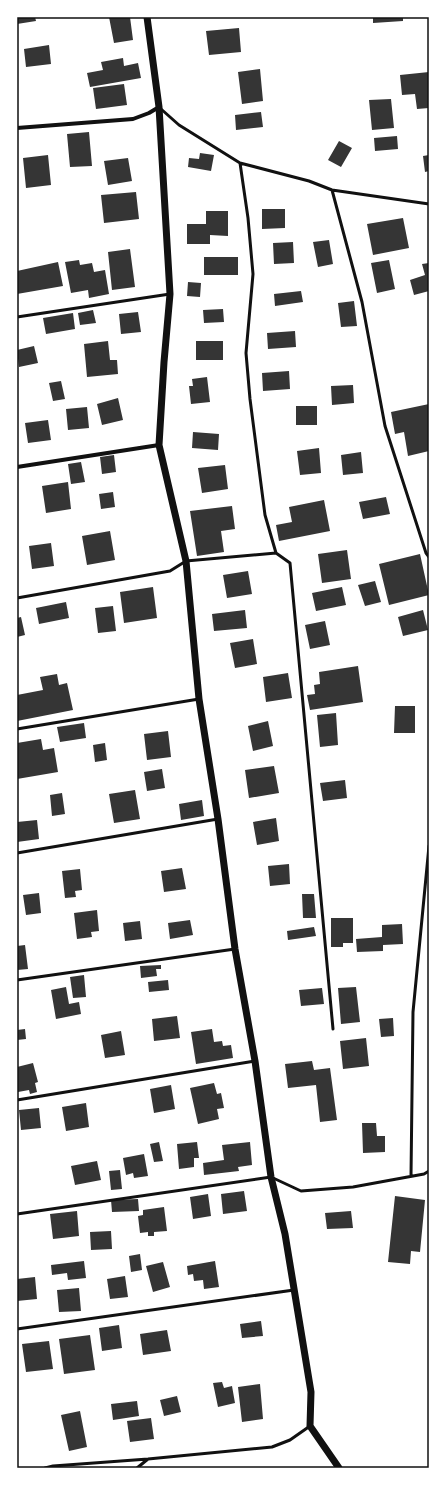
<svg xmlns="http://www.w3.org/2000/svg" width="446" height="1485" font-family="Inter,sans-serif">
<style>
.building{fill:#353535}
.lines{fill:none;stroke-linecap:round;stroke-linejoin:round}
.service{stroke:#111;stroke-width:3}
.minor{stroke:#111;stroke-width:4}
.tertiary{stroke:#111;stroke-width:7}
.neatline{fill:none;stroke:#111;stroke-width:1.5}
</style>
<rect width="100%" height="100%" fill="#fff"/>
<path class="building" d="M17,17H35L36,21L17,24Z
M109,17H130L133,40L114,43Z
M373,17H403V21L373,23Z
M239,28L241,52L209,55L206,31Z
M49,45L51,64L26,67L24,49Z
M123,58L124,66L138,63L141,78L90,87L87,73L103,70L101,62Z
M260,69L263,101L242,104L238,72Z
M429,72V108L417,109L415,94L402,95L400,75Z
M124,84L127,105L96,109L93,88Z
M391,99L394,128L372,130L369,100Z
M261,112L263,127L236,130L235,115Z
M89,132L92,166L70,167L67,134Z
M397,136L398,149L375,151L374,138Z
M339,141L352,148L341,167L328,160Z
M200,153L214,155L211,171L188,167L189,158L199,159Z
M48,155L51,185L26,188L23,158Z
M429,155V171L425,172L423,156Z
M128,158L132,181L108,185L104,161Z
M136,192L139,219L104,223L101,195Z
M262,209H285V228L262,229Z
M206,211H228V236L210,235V244H187V224H206Z
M403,218L409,248L373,255L367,224Z
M329,240L333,264L318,267L313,242Z
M293,242L294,263L274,264L273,243Z
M130,249L135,287L112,290L108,252Z
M204,257H238V275H204Z
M79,260L80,265L92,263L94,272L105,270L109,294L89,298L88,290L71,293L65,262Z
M389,260L395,289L377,293L371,263Z
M58,262L63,286L17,294V271Z
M429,263V291L414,295L410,280L425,275L422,264Z
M188,282L201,283L200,297L187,296Z
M301,291L303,302L275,306L274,294Z
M354,301L357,326L341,327L338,303Z
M223,309L224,322L204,323L203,310Z
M93,310L96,323L80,325L78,313Z
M138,312L141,332L121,334L119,314Z
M73,313L75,329L46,334L43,318Z
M295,331L296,347L268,349L267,333Z
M108,341L110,360H117L118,374L87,377L84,344Z
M196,341H223V360H196Z
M34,346L38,363L19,367L17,350Z
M289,371L290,389L263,391L262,373Z
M207,377L210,402L191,404L189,386H193L192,379Z
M61,381L65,399L53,401L49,383Z
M353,385L354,403L332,405L331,386Z
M118,398L123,420L102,425L97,404Z
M429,404V451L408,456L404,432L395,434L391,412Z
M296,406H317V425H296Z
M87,407L89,428L68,430L66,409Z
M48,420L51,440L28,443L25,423Z
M193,432L219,434L218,450L192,448Z
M319,448L321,473L300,475L297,451Z
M361,452L363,473L343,475L341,455Z
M114,455L116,472L102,474L100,457Z
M81,462L85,482L71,484L68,464Z
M225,465L228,489L202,493L198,468Z
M68,482L71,509L46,513L42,486Z
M113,492L115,507L101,509L99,494Z
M386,497L390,514L363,519L359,502Z
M324,500L330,531L279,541L276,525L292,522L289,507Z
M232,506L235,529L221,531L224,552L197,556L190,511Z
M110,531L115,560L87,565L82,536Z
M51,543L54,566L32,569L29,546Z
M347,550L351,579L322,583L318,554Z
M420,554L429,595L389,605L379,564Z
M248,571L252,594L227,598L223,575Z
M375,581L381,602L365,606L358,585Z
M153,587L157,618L124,623L120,592Z
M342,587L346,605L316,611L312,593Z
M66,602L69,618L39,624L36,608Z
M113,606L116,631L98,633L95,608Z
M245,610L247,628L214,631L212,614Z
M423,610L428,630L403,636L398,617Z
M21,617L25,635L17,637V618Z
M325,621L330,645L310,649L305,625Z
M253,639L257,664L235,668L230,643Z
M358,666L363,702L310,710L307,695L315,694L314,685L320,684L319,672Z
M288,673L292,698L266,702L263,677Z
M57,674L59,685L67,683L73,710L17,721V695L43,690L40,677Z
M395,706H415V733H394Z
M336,713L338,745L320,747L317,715Z
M268,721L273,746L253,751L248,726Z
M84,723L86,738L60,742L57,727Z
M168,731L171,757L147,760L144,734Z
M41,739L43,750L54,748L58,772L17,779V743Z
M105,743L107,760L95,762L93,745Z
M274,766L279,793L249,798L245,770Z
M162,769L165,788L147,791L144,772Z
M345,780L347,798L323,801L320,783Z
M135,790L140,819L114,823L109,794Z
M62,793L65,814L52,816L50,795Z
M202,800L204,816L181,820L179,804Z
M276,818L279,841L257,845L253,822Z
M37,820L39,839L17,842V822Z
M289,864L290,884L270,886L268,866Z
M182,868L186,889L164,892L161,871Z
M80,869L82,890L75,891L76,897L65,898L62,871Z
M39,893L41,913L26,915L23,895Z
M302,894H314L316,918H303Z
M97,910L99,931L91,932L92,937L77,939L74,913Z
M331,918H353V943H343V947H331Z
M190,920L193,935L170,939L168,923Z
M140,921L142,939L125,941L123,923Z
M402,924L403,944L383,945V951L357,952L356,939L382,937V925Z
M314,927L316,936L288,940L287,931Z
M25,945L28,969L17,970V946Z
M161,965V969H156L157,976L141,978L140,966Z
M84,975L86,997L73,998L70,977Z
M168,980L169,990L149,992L148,982Z
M66,987L69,1004L79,1002L81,1014L56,1019L51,990Z
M356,987L360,1022L341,1024L338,988Z
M322,988L324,1004L301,1006L299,990Z
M177,1016L180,1038L154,1041L152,1019Z
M393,1018L394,1036L381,1037L379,1019Z
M25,1029L26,1039L17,1040V1030Z
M212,1029L214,1042L222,1041L223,1046L231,1045L233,1058L196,1064L191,1032Z
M121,1031L125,1055L105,1058L101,1035Z
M366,1038L369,1066L343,1069L340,1041Z
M312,1061L314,1070L330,1068L337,1120L320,1122L316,1085L288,1088L285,1064Z
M33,1063L38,1082L35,1083L37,1092L30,1094L29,1090L18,1092L17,1067Z
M214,1083L217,1094L221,1093L224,1108L217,1109L219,1119L198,1124L190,1088Z
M171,1085L175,1109L154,1113L150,1089Z
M86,1103L89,1127L66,1131L62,1107Z
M39,1108L41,1128L21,1130L19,1110Z
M362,1123H376L377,1136H385V1152L363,1153Z
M159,1142L163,1161L154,1162L150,1144Z
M197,1142L199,1158H194V1167L179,1169L177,1144Z
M250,1142L252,1165L238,1167L239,1171L204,1175L203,1163L224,1160L222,1145Z
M144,1154L148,1176L134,1178L133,1173L126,1175L123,1158Z
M97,1161L101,1180L75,1185L71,1166Z
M120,1170L122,1189L111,1190L109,1171Z
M244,1191L247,1211L223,1214L221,1194Z
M208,1194L211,1216L193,1219L190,1197Z
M395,1196L425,1200L420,1252L411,1251L410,1264L388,1262Z
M138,1199L139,1211L112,1212L111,1200Z
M164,1207L167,1231L154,1232V1236H148V1232L140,1233L138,1216L143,1215V1210Z
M77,1211L79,1236L53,1239L50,1214Z
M351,1211L353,1228L327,1229L325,1213Z
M111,1231L112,1249L91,1250L90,1232Z
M140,1254L142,1270L131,1272L129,1256Z
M84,1261L86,1278L68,1280L67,1273L52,1275L51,1265Z
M215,1261L219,1287L204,1289L203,1280L194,1281L193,1274L188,1275L187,1266Z
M163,1262L170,1287L153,1292L146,1266Z
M125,1276L128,1297L110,1299L107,1279Z
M35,1277L37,1299L17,1301V1279Z
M79,1288L81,1311L59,1312L57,1290Z
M261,1321L263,1336L242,1338L240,1324Z
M119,1325L122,1348L102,1351L99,1328Z
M167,1330L171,1351L143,1355L140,1334Z
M90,1335L95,1370L64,1374L59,1339Z
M49,1341L53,1369L26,1372L22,1344Z
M222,1382L224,1388L232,1386L235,1403L218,1407L213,1383Z
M260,1384L263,1419L242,1422L238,1387Z
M177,1396L181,1412L164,1416L160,1400Z
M137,1401L139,1416L113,1420L111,1404Z
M80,1411L87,1447L69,1451L61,1415Z
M151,1418L154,1439L130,1442L127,1421Z"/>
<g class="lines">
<path class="service" d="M161,109L179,125L240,163L309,181L332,190L429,204
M240,163L248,218L253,274L246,353L250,399L265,515L276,553
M332,190L362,302L385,426L426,553L429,557
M17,317L170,294
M17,598L170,571L186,561L276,553L290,563L333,1029
M17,729L199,699
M17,853L218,819
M17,980L235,949
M17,1100L255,1061
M411,1176L413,1012L429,846
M17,1214L271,1177L301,1191L353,1187L424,1174L429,1171
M17,1329L294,1290
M45,1468L53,1466L148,1459L272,1447L290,1440L310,1426
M137,1468L148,1459"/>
<path class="minor" d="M17,128L133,119L149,113L159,107
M17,467L159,445"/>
<path class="tertiary" d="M147,17L159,107L170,294L164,362L159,445L186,561L199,699L218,819L235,949L255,1061L271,1177L285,1234L311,1392L310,1426L339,1468"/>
</g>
<rect width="446" height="1485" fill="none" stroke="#ffffff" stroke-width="36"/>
<rect x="18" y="18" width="410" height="1449" class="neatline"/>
</svg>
